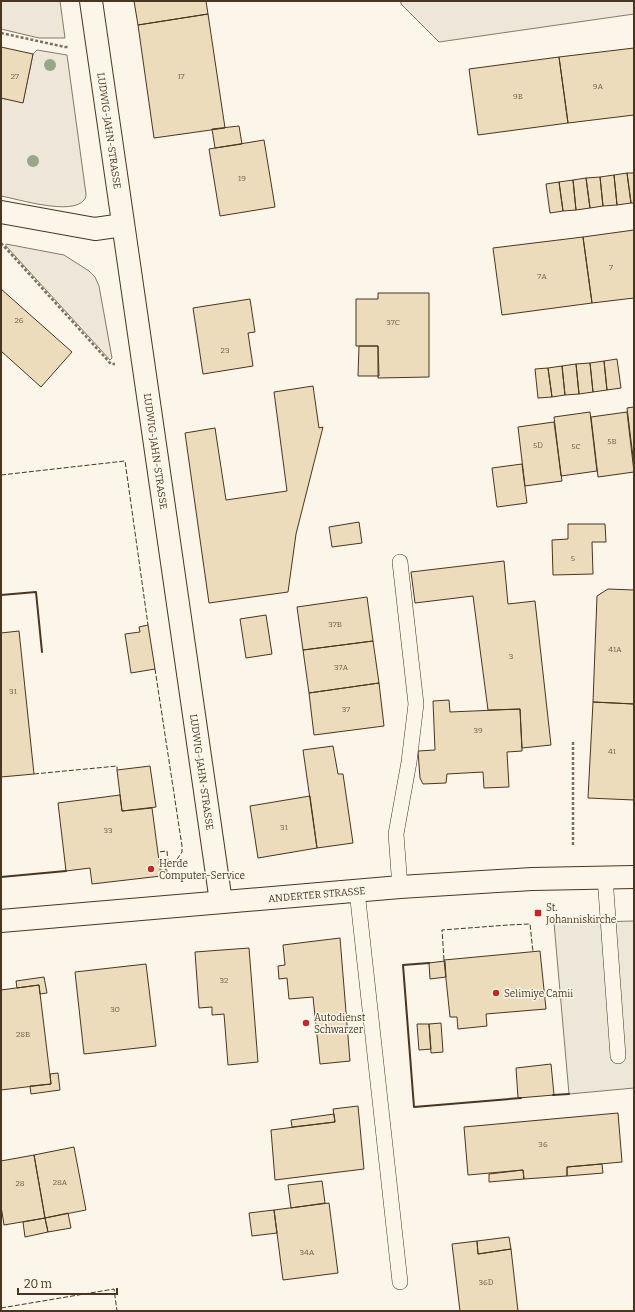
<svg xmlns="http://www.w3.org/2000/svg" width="635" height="1312" font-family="Bitter,serif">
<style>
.green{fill:#ede6d9;stroke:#887966}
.parking{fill:#ede7d9;stroke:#887966}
.building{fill:#ecdcbc;stroke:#4a3520}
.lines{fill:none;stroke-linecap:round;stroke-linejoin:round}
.service-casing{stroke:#4a3520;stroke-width:16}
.minor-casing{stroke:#4a3520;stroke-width:24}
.secondary-casing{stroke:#4a3520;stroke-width:24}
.path{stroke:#7f6f5c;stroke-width:2.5;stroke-dasharray:3 2;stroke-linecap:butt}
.service{stroke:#fbf6e9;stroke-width:15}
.minor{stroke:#fbf6e9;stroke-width:22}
.secondary{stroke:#fbf6e9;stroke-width:22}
.fence{stroke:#4a3520;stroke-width:1;stroke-dasharray:5 2;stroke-linecap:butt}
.wall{stroke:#4a3520;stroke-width:2}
.tree{fill:#96a887}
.poi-dot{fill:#c62828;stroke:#fbf6e9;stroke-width:1.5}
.labels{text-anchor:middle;stroke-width:3;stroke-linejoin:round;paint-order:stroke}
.number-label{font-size:8px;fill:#725f47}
.street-label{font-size:10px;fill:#4a3520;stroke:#fbf6e9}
.poi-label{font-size:10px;fill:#4a3520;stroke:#fbf6e9;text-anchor:start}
</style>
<rect width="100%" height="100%" fill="#fbf6e9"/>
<path class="green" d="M1,1H60L65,38H39L1,29Z
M400,1H634V14L439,42L402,5Z
M37,50L67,55L86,194C86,196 86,198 84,200C72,216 18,199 1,196V98L23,102L33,54Z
M6,244L64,255L89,271L95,277L99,286L112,358L110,360L6,246Z"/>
<path class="parking" d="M634,921V1088L569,1094L554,923Z"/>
<path class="building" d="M134,1H206L208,14L138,25Z
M208,14L225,128L154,138L138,25Z
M1,47L33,54L23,103L1,98Z
M634,48V115L568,123L559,57Z
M559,57L568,123L478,135L469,69Z
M239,126L242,144L215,148L212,129Z
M264,140L275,207L220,216L209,149Z
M627,173L631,203L617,205L614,175Z
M627,173H634V203H631Z
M614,175L617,205L603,206L600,177Z
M600,177L603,206L590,208L586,178Z
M586,178L590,208L576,210L573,180Z
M573,180L576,210L563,211L559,182Z
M559,182L563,211L550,213L546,184Z
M634,230V298L592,303L583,237Z
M583,237L592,303L502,315L493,248Z
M1,289L72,352L41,387L1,351Z
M378,293H429V377L378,378V346H356V299H378Z
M250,299L255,332L248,333L253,366L203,374L193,308Z
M359,346H378L379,376H358Z
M617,359L621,388L607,390L604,361Z
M604,361L607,390L593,392L590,363Z
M590,363L593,392L579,394L576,364Z
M576,364L579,394L565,395L562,366Z
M562,366L565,395L552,397L548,368Z
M548,368L552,397L538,398L535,369Z
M313,386L319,428L323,427L296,534L288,592L209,603L185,433L215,428L226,500L287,491L274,392Z
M634,407V465L627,408Z
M590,412L597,471L561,476L554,417Z
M627,412L634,472L598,477L591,417Z
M554,422L562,481L525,486L518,427Z
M522,464L527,503L497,507L492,468Z
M359,522L362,543L332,547L329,527Z
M568,524H605L606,542H592L593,574L553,575L552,540L568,539Z
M504,561L508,604L535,601L551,745L522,748L520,709L488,710L473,596L415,603L411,572Z
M608,589L634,590V704L593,702L597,596Z
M367,597L373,641L303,650L297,607Z
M266,615L272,654L246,658L240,619Z
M148,625L155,669L131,673L125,634L140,632L139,627Z
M19,631L34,774L1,777V633Z
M373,641L379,683L309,693L303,650Z
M379,683L384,726L314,735L309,693Z
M449,700L450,712L520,709L522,751L507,752L509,787L484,788L483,772L447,774L446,783L423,784L420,778L418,751L435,750L433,701Z
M593,702L634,704V800L588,798Z
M333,746L338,774H343L353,843L317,848L303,750Z
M150,766L156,807L122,811L117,770Z
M120,795L122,811L152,808L161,876L92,884L90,868L66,871L58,803Z
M310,796L317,848L258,858L250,806Z
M340,938L350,1061L320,1064L313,997L289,999L287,978L279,979L278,966L285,965L283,945Z
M249,948L258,1062L228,1065L224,1014L212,1015V1007L199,1008L195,952Z
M540,951L546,1009L486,1014L487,1026L458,1029L457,1017H450L444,960Z
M445,961L446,977L430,979L429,963Z
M146,964L156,1046L84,1054L75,972Z
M44,977L47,993L40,994L39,985L17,988L16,981Z
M39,985L51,1084L1,1090V990Z
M441,1023L443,1052L431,1053L429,1024Z
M417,1024H429L431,1049L419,1050Z
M551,1064L554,1095L518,1098L516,1068Z
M58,1073L60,1090L31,1094L30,1086L51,1084L50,1074Z
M358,1106L364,1169L275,1180L271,1130L335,1122L333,1109Z
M618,1113L622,1162L567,1167V1176L524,1179L523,1170L468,1175L464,1127Z
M334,1114L335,1122L292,1127L291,1120Z
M74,1147L86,1210L45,1218L34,1155Z
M34,1155L45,1218L4,1225L1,1206V1161Z
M602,1164L603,1173L567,1176V1167Z
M523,1170L524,1179L489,1182V1174Z
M322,1181L325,1203L291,1208L288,1185Z
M329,1203L338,1273L283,1280L274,1210Z
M274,1210L277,1233L252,1236L249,1213Z
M68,1213L71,1228L48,1232L45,1218Z
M45,1218L48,1232L25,1237L23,1222Z
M509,1237L511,1249L478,1254L477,1241Z
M477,1241L478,1254L511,1249L518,1311H460L452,1244Z"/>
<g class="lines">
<g class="service-casing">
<path id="service" d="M400,562L416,704L409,762L396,834L400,887
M605,877L618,1056
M357,891L400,1282"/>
</g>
<g class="minor-casing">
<g id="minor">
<path id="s1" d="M91,1L221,902"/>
<path d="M1,212L95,229L123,225"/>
</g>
</g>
<g class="secondary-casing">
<g id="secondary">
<path id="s2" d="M1,921L400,887L532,879L634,877"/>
</g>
</g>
<path class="path" d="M1,33L65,47H69
M1,243L111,364H115
M573,845V742
M160,871L166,870L167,878"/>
<use href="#service" class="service"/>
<use href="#minor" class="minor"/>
<use href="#secondary" class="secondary"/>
<path class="fence" d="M1,475L125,461L148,625
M155,669L182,846V852L176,861L168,862L167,851L158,852
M34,774L117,766V770
M444,960L442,930L508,925L530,924L533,952
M1,1308L114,1289L117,1311"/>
<path class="wall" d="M1,595L36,592L42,652
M1,877L66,871
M429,963L403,965L414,1107L521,1098
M553,1095L569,1094"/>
</g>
<g class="tree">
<circle cx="50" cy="65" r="6"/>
<circle cx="33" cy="161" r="6"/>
</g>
<g class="poi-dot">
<circle cx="151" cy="869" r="4"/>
<rect x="534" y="909" width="8" height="8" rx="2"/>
<circle cx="496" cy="993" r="4"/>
<circle cx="306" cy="1023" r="4"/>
</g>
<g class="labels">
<g class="number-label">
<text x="15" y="79">27</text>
<text x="181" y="79">17</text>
<text x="598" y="89">9A</text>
<text x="518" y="99">9B</text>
<text x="242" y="181">19</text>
<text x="611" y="270">7</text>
<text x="542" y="279">7A</text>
<text x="19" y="323">26</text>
<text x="393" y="325">37C</text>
<text x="225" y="353">23</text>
<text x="612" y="444">5B</text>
<text x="538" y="448">5D</text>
<text x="576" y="449">5C</text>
<text x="573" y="561">5</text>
<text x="335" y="627">37B</text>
<text x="615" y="652">41A</text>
<text x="511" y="659">3</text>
<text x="341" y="670">37A</text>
<text x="13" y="694">31</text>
<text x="346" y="712">37</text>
<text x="478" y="733">39</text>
<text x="612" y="754">41</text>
<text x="284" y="830">31</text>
<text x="108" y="833">33</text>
<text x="224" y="983">32</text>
<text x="115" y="1012">30</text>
<text x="23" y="1037">28B</text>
<text x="543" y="1147">36</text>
<text x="60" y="1185">28A</text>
<text x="20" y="1186">28</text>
<text x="307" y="1255">34A</text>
<text x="486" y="1285">36D</text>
</g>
<g class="street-label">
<text dy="4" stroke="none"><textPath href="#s1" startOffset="131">LUDWIG-JAHN-STRASSE</textPath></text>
<text dy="4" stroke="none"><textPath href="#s1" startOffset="455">LUDWIG-JAHN-STRASSE</textPath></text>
<text dy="4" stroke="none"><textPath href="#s1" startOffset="779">LUDWIG-JAHN-STRASSE</textPath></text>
<text dy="4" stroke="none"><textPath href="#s2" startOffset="317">ANDERTER STRASSE</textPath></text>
</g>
<g class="poi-label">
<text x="159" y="867">Herde<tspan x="159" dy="12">Computer-Service</tspan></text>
<text x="546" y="911">St.<tspan x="546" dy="12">Johanniskirche</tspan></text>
<text x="504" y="997">Selimiye Camii</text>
<text x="314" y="1021">Autodienst<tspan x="314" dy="12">Schwarzer</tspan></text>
</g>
</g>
<rect width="635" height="1312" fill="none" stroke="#4a3520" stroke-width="4"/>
<path d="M18 1288v6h99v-6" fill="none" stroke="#4a3520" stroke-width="2"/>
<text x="24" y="1288" font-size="12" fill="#4a3520" stroke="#fbf6e9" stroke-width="3" paint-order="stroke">20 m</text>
</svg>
